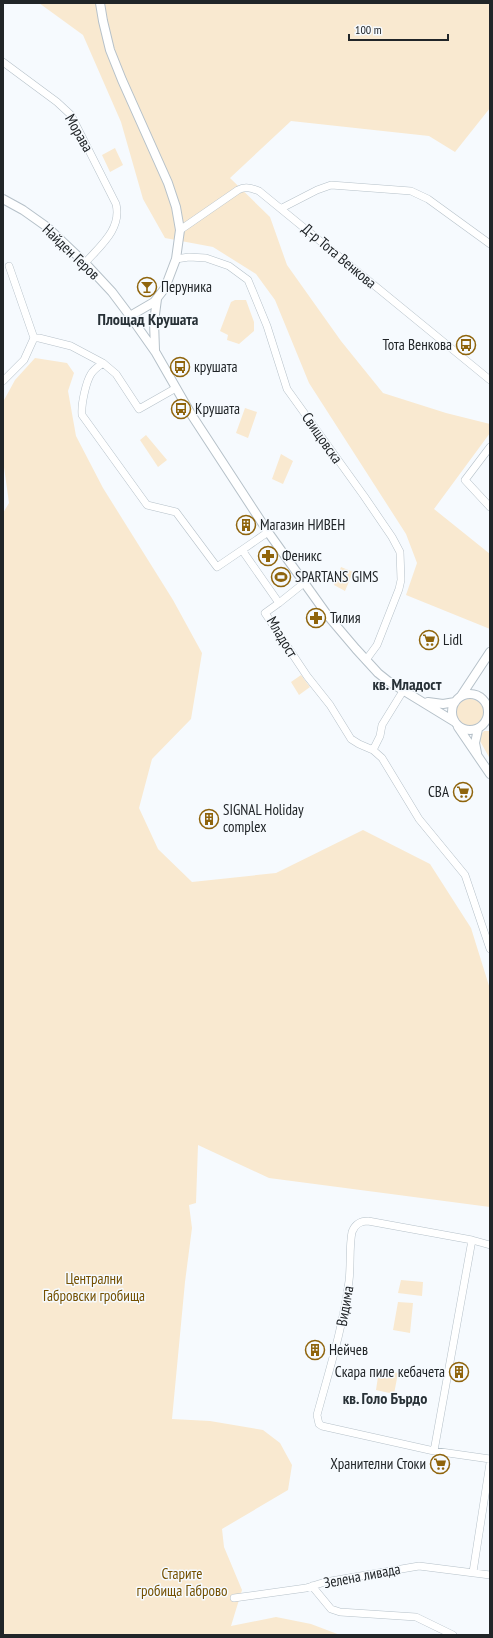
<svg xmlns="http://www.w3.org/2000/svg" width="493" height="1638" font-family="'PT Sans Narrow',sans-serif">
<style>
.green{fill:#f9e9d0}
.lines{fill:none;stroke-linecap:round;stroke-linejoin:round}
.minor-casing{stroke:#b6c1c9;stroke-width:8}
.tertiary-casing{stroke:#b6c1c9;stroke-width:10}
.minor{stroke:#fff;stroke-width:7}
.tertiary{stroke:#fff;stroke-width:8}
.labels{text-anchor:middle;stroke-width:3;stroke-linejoin:round;paint-order:stroke}
.street-label{font-size:15px;fill:#212528;stroke:#f6fafe}
.poi-label{font-size:15px;fill:#212528;stroke:#f6fafe;text-anchor:start}
.park-label{font-size:15px;fill:#745001;stroke:#f6fafe}
.neighbourhood-label{font-size:16px;font-weight:bold;fill:#283137;stroke:#f6fafe}
</style>
<rect width="100%" height="100%" fill="#f6fafe"/>
<path class="green" d="M39,3H490V108L455,152L429,136L291,121L230,178L270,217L287,265L341,341L383,393L446,413L490,424V433L434,509L490,554V629L406,595L417,563L406,534L309,383L275,300L256,274L213,247L165,238L143,199L121,122L83,35Z
M115,148L123,165L110,172L102,155Z
M235,300H246L254,322V331L239,344L227,340L228,335L220,331L231,302Z
M35,358L67,363L74,373L68,391L76,436L103,488L173,600L202,653L191,719L152,759L139,808L158,849L192,882L276,873L363,830L430,864L471,928L490,989V1207L269,1178L198,1145L196,1203L189,1205L192,1228L185,1282L172,1419L210,1421L263,1430L280,1443L292,1465L288,1490L222,1529L224,1547L242,1590L231,1626L276,1617L311,1624L340,1635H3V513L9,503L3,460V402L15,380Z
M245,408L257,412L248,438L236,433Z
M146,435L167,460L158,467L140,440Z
M281,454L293,461L283,484L272,479Z
M341,567L353,572L345,591L334,585Z
M301,675L310,687L299,695L291,682Z
M456 713a14 14 0 1 1 28 0a14 14 0 1 1-28 0Z
M484,731H490V759L480,741L481,734Z
M401,1280L423,1282L422,1296L398,1293Z
M398,1302L413,1303L410,1333L393,1330Z
M379,1370L398,1373L394,1394L376,1390Z"/>
<g class="lines">
<g class="minor-casing">
<path id="minor" d="M3,62L57,102L71,115L116,204C122,229 100,246 85,263
M282,208L317,190L331,185L411,191L428,199L490,244
M180,230L238,190C245,186 251,188 259,191L490,380
M176,259L189,257L206,258L229,266L248,280L267,326L287,389L364,496L392,537L400,552L401,580L399,589L377,645L366,660
M9,266L34,338
M34,338H39L71,346L103,363
M3,381L24,360L34,338
M176,388L139,409L116,374L103,363C99,366 94,369 91,374C86,382 81,404 82,415L147,505L176,512L217,567L242,550L279,603L265,613L307,676L330,705L351,739L359,744L373,750L382,758L419,819L465,875L490,949
M490,447L465,480L490,507
M242,550L268,532
M279,603L304,583
M373,750L380,736L382,725L403,691
M490,1245L472,1240L368,1221C360,1221 355,1224 352,1232C349,1247 351,1266 349,1281C343,1327 329,1371 317,1415L319,1424L322,1426L434,1451L490,1459
M434,1451L472,1240
M473,1572L490,1463
M312,1586L331,1609L340,1612L416,1617L453,1635
M234,1598L306,1588L325,1582L419,1566L490,1575"/>
</g>
<g class="tertiary-casing">
<path id="tertiary" d="M100,3L103,21L110,50L122,80L168,183L176,207L180,230L176,259L165,288L154,302L130,316
M3,199L23,210L47,227L85,263L112,292L130,316L156,353L191,414L268,532L328,616L356,649L378,673L388,681L455,722
M155,350L154,322L157,299
M452 712a18 18 0 1 1 36 0a18 18 0 1 1-36 0Z
M461,696L490,652
M428,702L443,704L455,702
M458,727L490,774
M477,753L475,743L478,729"/>
</g>
<use href="#minor" class="minor"/>
<use href="#tertiary" class="tertiary"/>
</g>
<defs>
<g id="bar-ring" transform="scale(1)"><circle r="9.5" fill="#f6fafe" stroke="#8f640c" stroke-width="1.5"/><path d="M-6-5H6L.8 .8V4.5H3.5V6h-7V4.5H-.8V.8Z" fill="#8f640c"/></g>
<g id="bus-ring" transform="scale(1)"><circle r="9.5" fill="#f6fafe" stroke="#8f640c" stroke-width="1.5"/><path d="M-5-6H5V4H4V6H2V4H-2V6H-4V4H-5ZM-3.5-4V0h7V-4ZM-3.5 1.2v1.5H-2V1.2ZM2 1.2v1.5H3.5V1.2Z" fill="#8f640c"/></g>
<g id="building-ring" transform="scale(1)"><circle r="9.5" fill="#f6fafe" stroke="#8f640c" stroke-width="1.5"/><path d="M-4-6H4V6H1V3H-1V6H-4ZM-2.5-4.3h1.7v1.8h-1.7ZM.8-4.3h1.7v1.8H.8ZM-2.5-1h1.7V.8h-1.7ZM.8-1h1.7V.8H.8Z" fill="#8f640c"/></g>
<g id="pharmacy-ring" transform="scale(1)"><circle r="9.5" fill="#f6fafe" stroke="#8f640c" stroke-width="1.5"/><path d="M-2-6h4v4h4v4h-4v4h-4v-4h-4v-4h4Z" fill="#8f640c"/></g>
<g id="stadium-ring" transform="scale(1)"><circle r="9.5" fill="#f6fafe" stroke="#8f640c" stroke-width="1.5"/><path d="M0-5a6.5 5 0 1 0 0 10a6.5 5 0 1 0 0-10ZM-3.5-1.8h7v3.6h-7Z" fill="#8f640c"/></g>
<g id="supermarket-ring" transform="scale(1)"><circle r="9.5" fill="#f6fafe" stroke="#8f640c" stroke-width="1.5"/><path d="M-6-5.5h2.5l.6 2H6L4.5 2H-2.5L-4.4-4H-6ZM-1.5 3.2a1.3 1.3 0 1 0 .1 0ZM3 3.2a1.3 1.3 0 1 0 .1 0Z" fill="#8f640c"/></g>
</defs>
<g fill-rule="evenodd">
<use href="#bar-ring" x="147" y="287"/>
<use href="#bus-ring" x="466" y="345"/>
<use href="#bus-ring" x="180" y="367"/>
<use href="#bus-ring" x="181" y="409"/>
<use href="#building-ring" x="246" y="525"/>
<use href="#pharmacy-ring" x="268" y="556"/>
<use href="#stadium-ring" x="281" y="577"/>
<use href="#pharmacy-ring" x="316" y="618"/>
<use href="#supermarket-ring" x="429" y="640"/>
<use href="#supermarket-ring" x="463" y="792"/>
<use href="#building-ring" x="209" y="819"/>
<use href="#building-ring" x="315" y="1350"/>
<use href="#building-ring" x="459" y="1372"/>
<use href="#supermarket-ring" x="440" y="1464"/>
</g>
<g class="labels">
<g class="street-label">
<text transform="translate(79 133) rotate(60)" y="5">Морава</text>
<text transform="translate(71 252) rotate(44)" y="5">Найден Геров</text>
<text transform="translate(339 256) rotate(40)" y="5">Д-р Тота Венкова</text>
<text transform="translate(322 438) rotate(55)" y="5">Свищовска</text>
<text transform="translate(282 637) rotate(59)" y="5">Младост</text>
<text transform="translate(345 1306) rotate(-80)" y="5">Видима</text>
<text transform="translate(362 1576) rotate(-11)" y="5">Зелена ливада</text>
</g>
<g class="poi-label">
<text x="161" y="292">Перуника</text>
<text x="452" y="350" text-anchor="end">Тота Венкова</text>
<text x="194" y="372">крушата</text>
<text x="195" y="414">Крушата</text>
<text x="260" y="530">Магазин НИВЕН</text>
<text x="282" y="561">Феникс</text>
<text x="295" y="582">SPARTANS GIMS</text>
<text x="330" y="623">Тилия</text>
<text x="443" y="645">Lidl</text>
<text x="449" y="797" text-anchor="end">CBA</text>
<text x="223" y="815">SIGNAL Holiday<tspan x="223" dy="17">complex</tspan></text>
<text x="329" y="1355">Нейчев</text>
<text x="445" y="1377" text-anchor="end">Скара пиле кебачета</text>
<text x="426" y="1469" text-anchor="end">Хранителни Стоки</text>
</g>
<g class="park-label">
<text x="94" y="1284">Централни<tspan x="94" dy="17">Габровски гробища</tspan></text>
<text x="182" y="1579">Старите<tspan x="182" dy="17">гробища Габрово</tspan></text>
</g>
<g class="neighbourhood-label">
<text x="148" y="325">Площад Крушата</text>
<text x="407" y="690">кв. Младост</text>
<text x="385" y="1404">кв. Голо Бърдо</text>
</g>
</g>
<rect width="493" height="1638" fill="none" stroke="#212528" stroke-width="8"/>
<path d="M349 34v6h99v-6" fill="none" stroke="#212528" stroke-width="2"/>
<text x="355" y="34" font-size="12" fill="#212528" stroke="#f6fafe" stroke-width="3" paint-order="stroke">100 m</text>
</svg>
